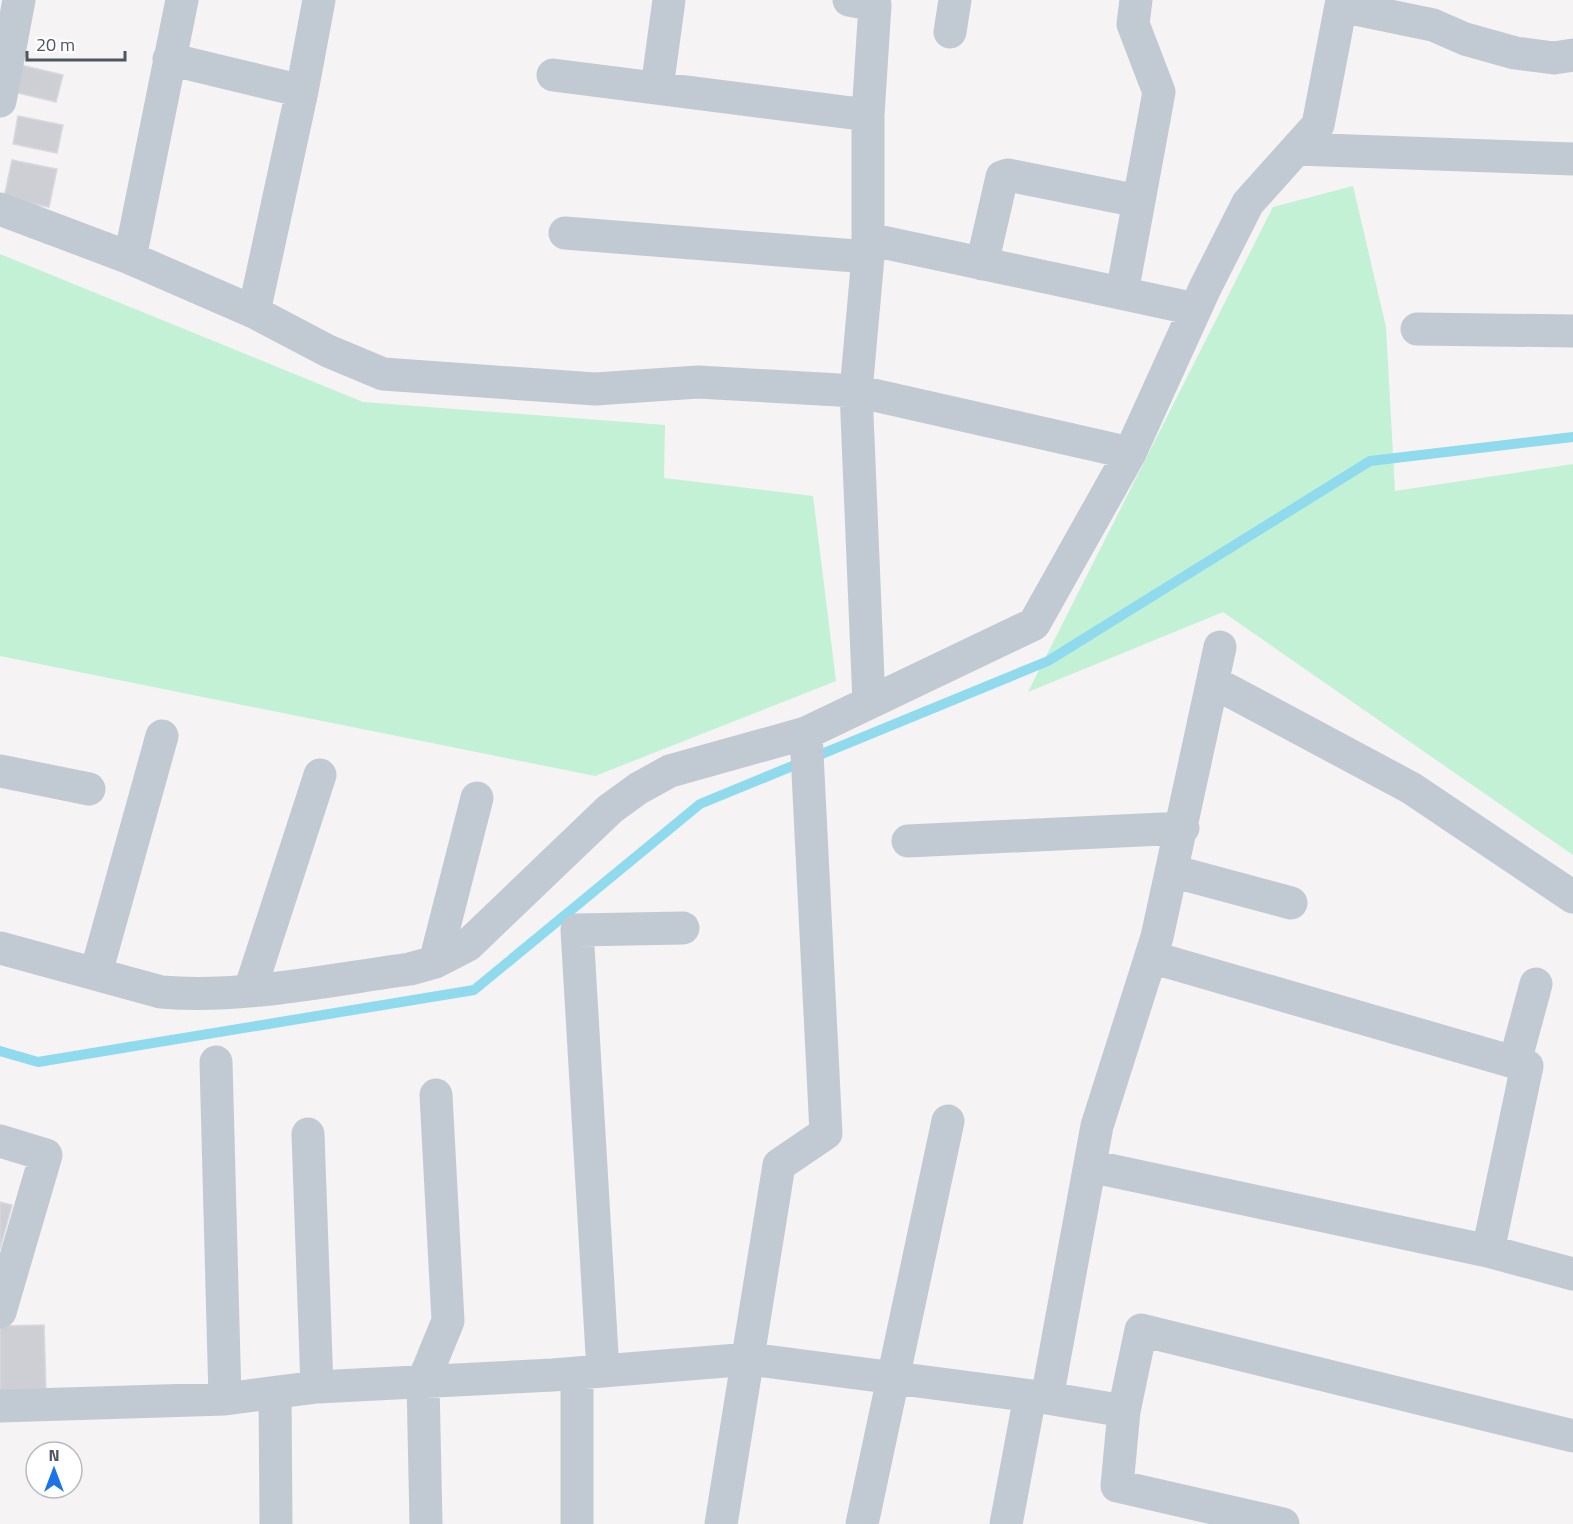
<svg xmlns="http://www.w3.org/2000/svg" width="1573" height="1524" font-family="'Titillium Web',sans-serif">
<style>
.green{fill:#c3f1d5}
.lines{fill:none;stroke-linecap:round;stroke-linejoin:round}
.stream{stroke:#90daee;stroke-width:10}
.building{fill:#cdcfd5;stroke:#d7d9de;stroke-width:1.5}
.minor{stroke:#c1cad2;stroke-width:33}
</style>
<rect width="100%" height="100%" fill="#f5f3f3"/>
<path class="green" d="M1353,186L1386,327L1395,491L1573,464V855L1223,612L1028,692L1273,207Z
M0,254L363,402L665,425L664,478L813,496L836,681L595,776L0,656Z"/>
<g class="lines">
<path class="stream" d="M0,1051L38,1062L474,990L700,804L1048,661L1370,461L1573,437"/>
</g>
<path class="building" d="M21,65L63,75L56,102L14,92Z
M18,116L63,125L57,153L13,144Z
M12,160L57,169L49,207L4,198Z
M0,1202L12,1205L0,1249Z
M44,1325L46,1391L0,1392V1326Z"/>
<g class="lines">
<path class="minor" d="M849,0L875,5L868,115V257L856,391L869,703
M1341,6L1433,25L1465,39L1515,53L1554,58L1573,55
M950,32L955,0
M169,59L302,91
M553,75L868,115
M657,88L669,0
M0,101L19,0
M1297,149L1573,159
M0,209L130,258L254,312L328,351L383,374L595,389L698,382L856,391L1130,453
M565,233L868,257
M868,239L1195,309
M130,258L182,0
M982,264L1002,177L1008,175L1138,201
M1122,293L1159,92L1133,24L1136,0
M254,312L302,91L319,0
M1417,329L1573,331
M1213,682L1411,788L1573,897
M0,771L89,789
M908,841L1183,828
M1172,871L1291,903
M0,948L161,992C243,999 328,980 410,969L435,962L468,945L610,809L639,788L670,771L806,733L1034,624L1130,453L1205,288L1248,203L1318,125L1342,0
M1151,957L1527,1066L1488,1251
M435,962L477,798
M96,973L162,736
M250,990L320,775
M216,1062L225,1399
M1515,1062L1536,984
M308,1134L317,1387
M0,1141L46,1155L0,1312
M1090,1166L1488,1251L1573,1274
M603,1371L577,930L683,928
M577,1373V1524
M275,1393L276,1524
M1047,1398L1097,1126L1157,937L1220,647
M0,1406L225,1399L317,1387L553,1375L750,1359L1047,1398L1124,1411
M426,1524L423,1382L448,1321L436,1095
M721,1524L779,1165L826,1133L806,733
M862,1524L948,1121
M1006,1524L1030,1396
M1283,1524L1117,1486L1124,1411L1141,1330L1573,1436"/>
</g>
<g transform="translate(54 1470)"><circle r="28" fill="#ffffff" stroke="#b7bbc0" stroke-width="1.5"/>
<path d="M0-4.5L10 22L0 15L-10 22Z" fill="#1a73e8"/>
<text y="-9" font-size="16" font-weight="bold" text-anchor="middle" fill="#4a5661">N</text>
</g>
<path d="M27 51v9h98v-9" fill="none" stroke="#4a5661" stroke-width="3"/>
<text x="36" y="51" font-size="18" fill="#4a5661" stroke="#ffffff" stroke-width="4.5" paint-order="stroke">20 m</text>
</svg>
